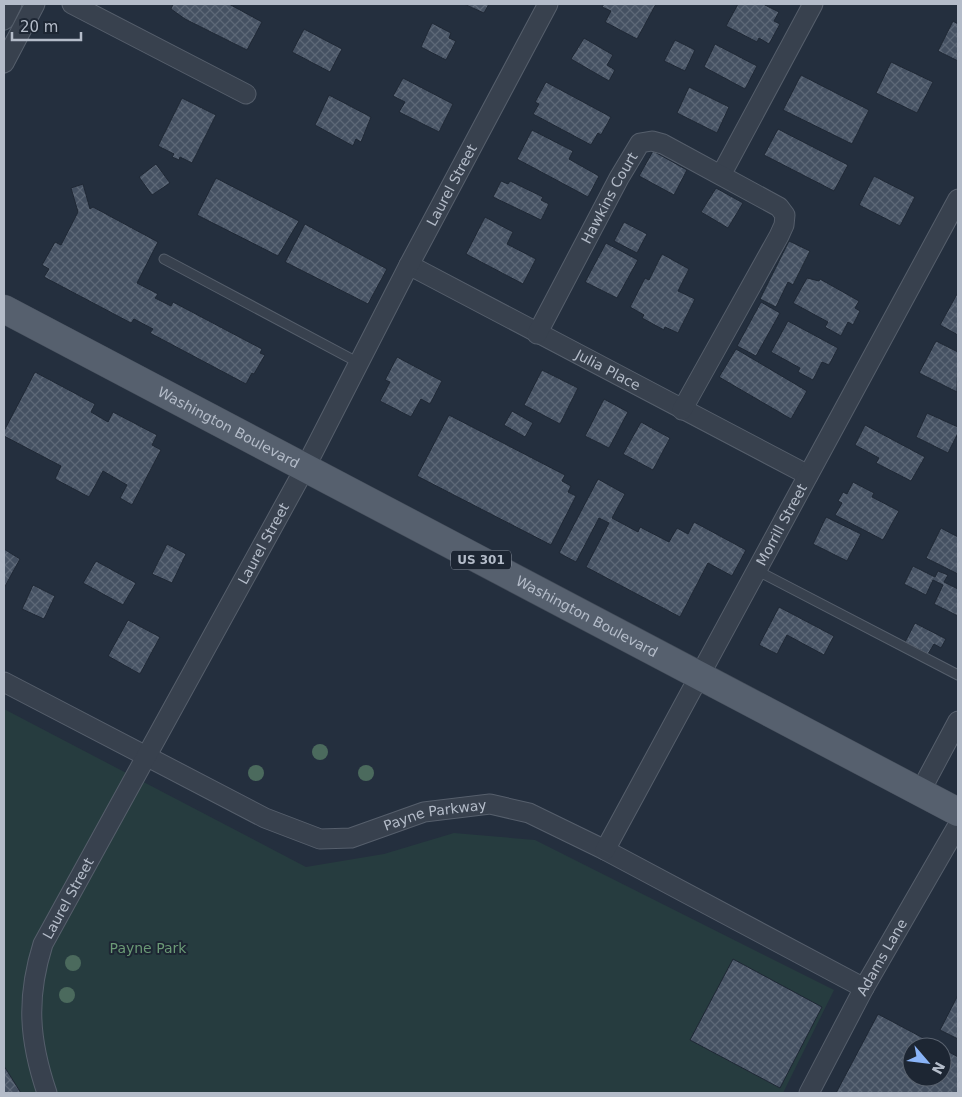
<svg xmlns="http://www.w3.org/2000/svg" width="962" height="1097" font-family="'DejaVu Sans',sans-serif">
<style>
.park{fill:#263c3f}
.building{fill:url(#building-cross-hatch);stroke:#1f2835}
.lines{fill:none;stroke-linecap:round;stroke-linejoin:round}
.lane-casing{stroke:#565f6c;stroke-width:11}
.street-casing{stroke:#565f6c;stroke-width:21}
.primary-casing{stroke:#414a57;stroke-width:29}
.lane{stroke:#38414e;stroke-width:9}
.street{stroke:#38414e;stroke-width:19}
.primary{stroke:#56606e;stroke-width:28}
.tree{fill:#4b6a5d}
.labels{text-anchor:middle;stroke-width:4;stroke-linejoin:round;paint-order:stroke}
.shield{fill:#1d2633;stroke:#878f9c;stroke-width:1}
.shield-label{font-size:12px;font-weight:bold;fill:#b4bcc9}
.street-label{font-size:14px;fill:#b4bcc9;stroke:#1d2633}
.park-label{font-size:14px;fill:#6b9a76;stroke:#1d2633}
</style>
<defs>
<pattern id="building-cross-hatch" width="8" height="8" patternUnits="userSpaceOnUse" patternTransform="scale(1.25)"><rect width="8" height="8" fill="#455162"/><path d="M0 0l8 8M0 8l8-8" fill="none" stroke="#5d6877"/></pattern>
</defs>
<rect width="100%" height="100%" fill="#242f3e"/>
<path class="park" d="M4,709L306,867L384,854L454,833L535,840L834,990L783,1093H4Z"/>
<path class="building" d="M173,4H229L262,22L247,50L185,19L171,9Z
M464,4H489L484,13Z
M604,4H656L637,39L605,22L611,11L602,7Z
M738,4H763L779,12L774,21L780,24L769,44L759,38L757,42L726,26Z
M953,21L958,24V61L938,51Z
M432,23L451,33L449,38L456,41L446,60L421,47Z
M304,29L342,49L330,72L292,52Z
M584,38L613,55L607,65L615,70L609,81L571,59Z
M675,40L695,50L685,71L664,61Z
M715,44L757,66L745,89L704,67Z
M891,62L933,82L917,113L876,93Z
M801,75L869,110L852,144L783,110Z
M403,78L453,104L439,132L399,112L405,102L393,96Z
M546,82L611,117L601,135L598,133L591,145L533,114L539,104L535,102Z
M689,87L729,107L717,133L677,113Z
M329,95L371,117L361,142L356,139L353,146L315,125Z
M182,98L216,115L192,163L180,157L179,160L172,157L174,154L158,146Z
M778,129L848,165L834,191L764,155Z
M532,130L573,151L569,159L599,176L588,197L517,159Z
M653,151L687,170L674,195L639,176Z
M156,164L170,183L152,195L139,177Z
M874,176L915,197L900,226L859,205Z
M216,178L299,221L278,256L197,215Z
M501,181L508,184L510,181L543,197L541,200L549,204L541,220L493,197Z
M83,184L90,209L93,207L158,242L137,283L158,294L155,298L171,306L173,302L262,349L260,353L265,355L254,374L252,373L246,384L150,333L153,329L134,319L131,323L44,277L49,269L42,265L55,242L61,245L78,212L71,188Z
M716,188L743,203L728,228L701,212Z
M485,217L513,232L507,244L536,259L523,284L466,254Z
M624,222L647,234L637,253L614,241Z
M305,224L387,269L368,304L285,262Z
M789,241L810,251L793,285L788,282L776,307L760,299Z
M606,243L638,260L617,298L585,282Z
M662,254L689,269L678,291L695,299L678,333L665,327L664,330L642,318L644,315L630,307L645,278L649,280Z
M807,278L819,281L820,279L859,301L855,308L860,311L853,325L848,322L841,336L825,327L828,322L793,303Z
M957,294L958,295V335L940,325Z
M761,302L780,313L756,356L737,346Z
M788,321L838,348L829,365L822,362L813,380L798,372L800,368L771,352Z
M936,341L958,352L957,392L919,373Z
M736,349L807,391L791,419L719,377Z
M397,357L442,381L430,404L421,399L411,417L380,401L390,382L385,380Z
M542,370L578,388L560,424L524,405Z
M35,372L95,404L91,412L108,422L113,412L157,435L152,445L161,450L132,505L120,498L127,485L103,471L89,497L55,479L61,466L4,436V431Z
M604,399L628,412L609,448L585,436Z
M512,411L533,423L525,437L504,425Z
M927,413L958,427V433L948,453L916,437Z
M449,415L565,475L562,481L571,486L568,492L576,496L551,545L417,476Z
M641,422L670,438L653,470L623,454Z
M865,425L925,457L911,481L876,463L879,458L855,445Z
M598,479L625,494L612,518L638,532L640,527L669,542L677,528L688,534L694,522L746,550L732,576L708,563L680,617L586,567L609,523L599,518L576,562L559,553Z
M853,482L874,493L872,497L899,511L883,540L835,515L842,503L838,501L843,492L847,494Z
M826,517L861,534L847,561L813,544Z
M941,528L958,537V574L926,558Z
M167,544L186,554L172,583L152,574Z
M4,549L20,559L4,588Z
M96,561L136,583L123,605L83,583Z
M913,566L935,577L938,571L948,575L944,582L958,589V616L934,604L943,585L933,580L926,595L904,584Z
M33,585L55,596L44,619L22,609Z
M779,607L834,636L824,655L787,635L777,654L759,645Z
M128,620L160,637L140,674L108,656Z
M915,623L946,639L941,648L934,644L928,654L905,642Z
M733,959L822,1007L780,1088L690,1040Z
M958,995V1039L940,1030Z
M878,1014L940,1047H912V1077H942V1048L958,1057V1093H836Z
M4,1066L21,1093H4Z"/>
<g class="lines">
<g class="lane-casing">
<path id="lane" d="M164,259L359,363
M756,570L958,675"/>
</g>
<g class="street-casing">
<g id="street">
<path d="M72,4L246,94"/>
<path d="M4,20L12,4"/>
<path d="M4,63L35,4"/>
<path d="M721,175L813,4"/>
<path id="s1" d="M409,265L808,475"/>
<path id="s2" d="M537,334L619,178L640,143L652,141L663,144L779,207L785,215L784,225L779,236L682,410"/>
<path id="s3" d="M4,682L265,818L320,839L351,838L424,812L490,804L529,813L605,850L864,988"/>
<path d="M920,792L958,721"/>
<path id="s4" d="M605,850L958,199"/>
<path id="s5" d="M47,1093C29,1040 26,998 43,944L305,468L409,265L548,4"/>
<path id="s6" d="M809,1093L864,988L958,825"/>
</g>
</g>
<g class="primary-casing">
<g id="primary">
<path id="s7" d="M4,309L958,812"/>
</g>
</g>
<use href="#lane" class="lane"/>
<use href="#street" class="street"/>
<use href="#primary" class="primary"/>
</g>
<g class="tree">
<circle cx="320" cy="752" r="8"/>
<circle cx="256" cy="773" r="8"/>
<circle cx="366" cy="773" r="8"/>
<circle cx="73" cy="963" r="8"/>
<circle cx="67" cy="995" r="8"/>
</g>
<g class="labels">
<rect class="shield" x="451" y="550.5" width="60" height="19" rx="4"/>
<g class="shield-label">
<text x="481" y="564">US 301</text>
</g>
<g class="street-label">
<text dy="5" stroke="none"><textPath href="#s5" startOffset="1014">Laurel Street</textPath></text>
<text dy="5" stroke="none"><textPath href="#s2" startOffset="154">Hawkins Court</textPath></text>
<text dy="5" stroke="none"><textPath href="#s1" startOffset="225">Julia Place</textPath></text>
<text dy="5" stroke="none"><textPath href="#s7" startOffset="254">Washington Boulevard</textPath></text>
<text dy="5" stroke="none"><textPath href="#s4" startOffset="370">Morrill Street</textPath></text>
<text dy="5" stroke="none"><textPath href="#s5" startOffset="609">Laurel Street</textPath></text>
<text dy="5" stroke="none"><textPath href="#s7" startOffset="659">Washington Boulevard</textPath></text>
<text dy="5" stroke="none"><textPath href="#s3" startOffset="472">Payne Parkway</textPath></text>
<text dy="5" stroke="none"><textPath href="#s5" startOffset="204">Laurel Street</textPath></text>
<text dy="5" stroke="none"><textPath href="#s6" startOffset="154">Adams Lane</textPath></text>
</g>
<g class="park-label">
<text x="148" y="953">Payne Park</text>
</g>
</g>
<rect width="962" height="1097" fill="none" stroke="#b4bcc9" stroke-width="10"/>
<g transform="translate(927 1062) rotate(118)"><circle r="24" fill="#1d2633" stroke="#59626f"/>
<path d="M0-4L9 19L0 12L-9 19Z" fill="#8ab4f8"/>
<text y="-8" font-size="14" font-weight="bold" text-anchor="middle" fill="#b4bcc9">N</text>
</g>
<path d="M12 32v8h69v-8" fill="none" stroke="#b4bcc9" stroke-width="2.5"/>
<text x="20" y="32" font-size="15" fill="#b4bcc9" stroke="#1d2633" stroke-width="4" paint-order="stroke">20 m</text>
</svg>
